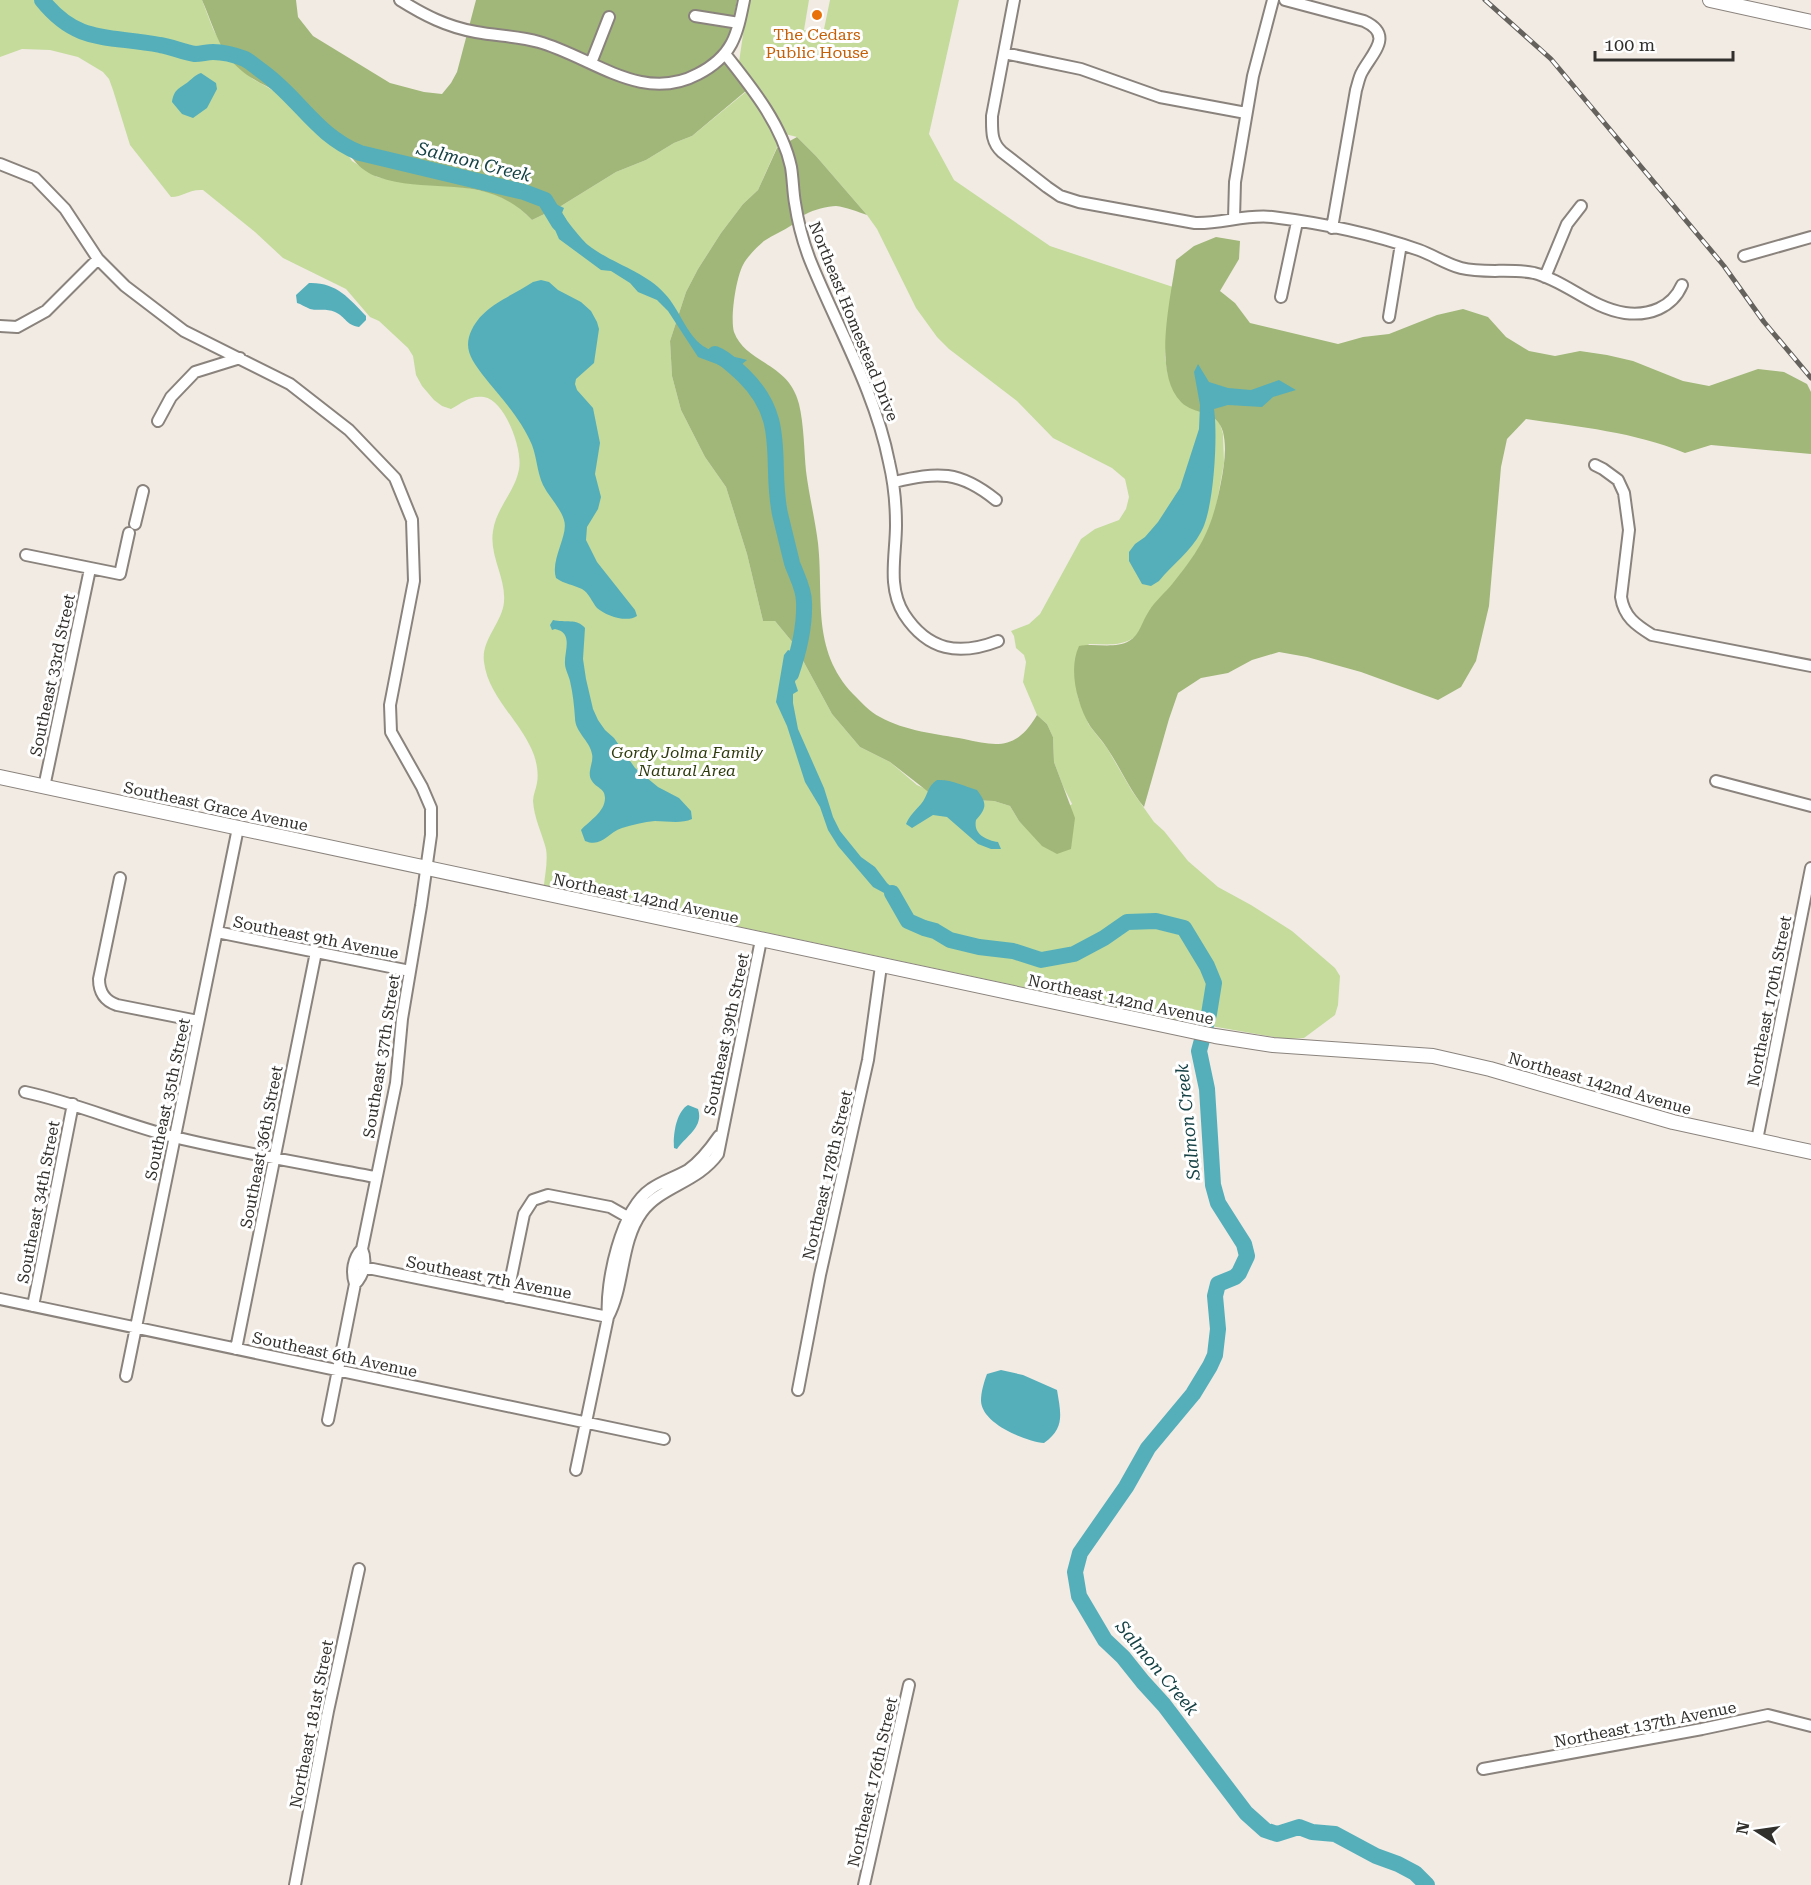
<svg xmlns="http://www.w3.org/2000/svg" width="1811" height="1885" font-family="'Roboto Serif',serif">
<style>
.green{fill:#c4db9c;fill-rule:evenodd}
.forest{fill:#a1b779}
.water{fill:#55afba}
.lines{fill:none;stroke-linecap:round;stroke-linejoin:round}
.river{stroke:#55afba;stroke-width:16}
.minor-casing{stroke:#8a837d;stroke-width:14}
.tertiary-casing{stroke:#8a837d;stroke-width:16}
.minor{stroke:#fff;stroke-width:10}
.tertiary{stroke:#fff;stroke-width:14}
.rail-casing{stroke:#65625d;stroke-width:5}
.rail{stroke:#fff;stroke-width:3;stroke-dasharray:9;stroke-linecap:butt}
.food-dot{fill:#e8710a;stroke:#fff;stroke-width:2}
.labels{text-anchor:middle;stroke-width:6;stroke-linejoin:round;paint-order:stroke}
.food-label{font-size:16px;fill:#c56008;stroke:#fff}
.street-label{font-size:16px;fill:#32302d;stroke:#fff}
.park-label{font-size:16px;font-style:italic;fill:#2e3b0d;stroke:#fff}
.water-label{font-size:18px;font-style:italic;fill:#164145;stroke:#fff}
</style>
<rect width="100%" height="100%" fill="#f2ebe4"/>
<path class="green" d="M0,0H202L213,29L230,59L253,79L300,106L340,143L352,161L377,177L408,183L457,186L492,193L514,203L532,220L561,206L616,172L646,160L674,143L692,136L753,86L739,62L748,0H809L804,30L823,34L830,0H959L929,134L954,180L1050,246L1173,287L1165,357L1168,375L1181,401L1196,410L1213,416L1220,424L1223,434L1224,463L1215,513L1204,542L1135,637C1121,647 1105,644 1089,644L1075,668L1078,698L1089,725L1107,748L1132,791L1154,822L1164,831L1188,861L1218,887L1251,905L1292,931L1335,968L1340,976L1338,1005L1335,1015L1304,1038L1285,1039L1177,1020L544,885C545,874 548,861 546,849C542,833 534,818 533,801C533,795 536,789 537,783C539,772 536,758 531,748C517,718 488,695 484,662C481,640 502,623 504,602C506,577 489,556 493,531C496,508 515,492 519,469C523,450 505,400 484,397C470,395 462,403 451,409L442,406L434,400L422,386L416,375L413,356L408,348L379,321L370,317L346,289L283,258L255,232L203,190C189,189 183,197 171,197L130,145L113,90L109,79L103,72L78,57L50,50L22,49L0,57ZM785,134L797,137L816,156L867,215L877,229L916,308L937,337L949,349L1017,401L1053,438L1112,468L1125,479L1129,497L1126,509L1119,520L1095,529L1081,539L1040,614L1029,624L1011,631L1014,636L1016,648L1024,655L1026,662L1023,682L1037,715L1047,724L1053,737L1054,762L1063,786L1072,804L1031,832L1019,821L1010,806L994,801L947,799L917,785L890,762L860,747L832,714L794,644L775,621H763L747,554L726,487L705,457L681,410L672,376L670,341L686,292L698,269L721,233L743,204L758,190L781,138Z"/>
<path class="forest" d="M202,0H296L298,17L313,36L390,83L424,92L442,94L451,83L457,72L476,0H737L731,34L730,67L747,90L692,136L674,143L646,160L616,172L561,206L532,220C485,171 433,196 378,177C358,170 353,158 341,144C331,133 313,115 301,106C277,89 248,82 229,58C216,40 211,20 202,0Z
M797,137L816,156L867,215C858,212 846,207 836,206C828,206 813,210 806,214C800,216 796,222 792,225C783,231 773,235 764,241C757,247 747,257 743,265C736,278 730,318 734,332C746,364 789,362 799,404C804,425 804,449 806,471C809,495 815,519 818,543C824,598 811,649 853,694C861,702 870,712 880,717C905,731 937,734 964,739C999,747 1017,749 1037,715L1047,724L1053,737L1054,762L1075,818L1071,849L1057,854L1042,846L1019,821L1010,806L994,801L947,799L931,794L890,762L860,747L832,714L794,644L775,621H763L747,554L726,487L705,457L681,410L672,376L670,341L686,292L698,269L721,233L743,204L758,190L777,148Z
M1216,237L1240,241L1239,259L1220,291L1235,303L1250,323L1338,344L1363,337L1389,334L1437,315L1463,309L1488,317L1506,337L1529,351L1555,356L1580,351L1607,355L1633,361L1683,381L1709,386L1758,369L1784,372L1807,384L1811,392V454L1711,445L1685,453C1634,432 1580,427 1526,419L1507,439L1501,467L1489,606L1476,661L1461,687L1438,700L1361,672L1307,657L1279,652L1252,660L1228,673L1201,678L1178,693L1169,719L1144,807C1129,789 1120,767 1107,748C1102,740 1095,733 1090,726C1077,704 1068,669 1079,646C1094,643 1116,649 1129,641C1140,635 1142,621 1149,611C1155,601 1165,593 1173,583C1202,547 1212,529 1221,482C1224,467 1227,448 1223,432C1217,409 1195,416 1181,402C1152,373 1171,297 1176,260L1194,246Z"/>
<path class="water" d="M201,73L216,83L217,89L207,108L193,118L182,114L172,102C174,89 179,89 188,82C193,78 195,75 201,73Z
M547,200L564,208L562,213C565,219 583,241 588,245C612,264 645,271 665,294C680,310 686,334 703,346C715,354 733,356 747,360L741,365L722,366L698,357L668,311L657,300L638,292L630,283L611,271L601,270L559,239L549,216Z
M541,280L549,282L558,290L581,302L591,311L597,322L599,329L594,363L576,379L575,384L577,390L593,408L600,443L595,474L601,497L598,509L587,527L586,540L597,562L635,610L637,616C627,623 606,616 597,608C592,602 589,593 582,589C574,585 564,584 556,578C550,559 569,535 564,520C560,507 549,497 543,485C537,472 537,458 532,445C521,418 500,397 482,374C474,363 465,352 469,337C478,307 509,298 533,282Z
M309,283C336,282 349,298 366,316V320L359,327C346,325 346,317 335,312C326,308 318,311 310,309C305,307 301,304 297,303L296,295Z
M1198,364L1209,382L1228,388L1251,390L1279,380L1296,390L1273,397L1262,407L1228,405L1214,409C1218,435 1214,510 1201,532C1191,551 1172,565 1159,581L1151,586L1142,584L1129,561V552L1135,544L1145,537L1158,522L1180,488L1199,429L1200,405L1194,372Z
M553,620C565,623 577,618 585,628L583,659L586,679L593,709L598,720L605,730L614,738L635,768L658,787L679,798L691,811L692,819C681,824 667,821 655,821C644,822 632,825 622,828C607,833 602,848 585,841L581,830C589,821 605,812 605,798C605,788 596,788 592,781C586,773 594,763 592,754C590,741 575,732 575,718C574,705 573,694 570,681C569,676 565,669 565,664C564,651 574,633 555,629L552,630L550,625Z
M788,650L799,654L795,682L798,691L793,694V703L798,729L824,788L833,817L840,831L861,857L875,867L887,883L898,893L908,906L911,917L894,906L886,894L873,887L838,846L828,830L820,807L805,782L787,726L776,702L784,655Z
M937,780C951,779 964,786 977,790C987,803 987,808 976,820C973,834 986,840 998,842L1001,849H991L978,844L947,817L933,815L912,828L906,824C910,815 915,811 921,804C928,796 927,786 937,780Z
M688,1105L698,1109C704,1127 686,1136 677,1149L674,1148C673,1135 676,1112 688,1105Z
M1001,1370L1023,1375L1057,1390C1061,1414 1065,1428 1044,1443C1025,1441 982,1424 981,1401C981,1392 984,1382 987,1374Z"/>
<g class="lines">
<path class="river" d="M42,0C78,45 109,35 160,45C172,47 183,52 195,54C201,54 207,52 213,52C224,52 235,55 245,59C251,62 257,68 263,72C300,99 316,135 360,153L524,192L545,200L559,223
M715,354C726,358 735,368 744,376C789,420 769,461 780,514C784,530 788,547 792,563C796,575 804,588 804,602C805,627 799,651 791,674
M892,893L908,921L924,928L935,931L950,940L979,947L1013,951L1041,960L1074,954L1104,938L1127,922L1156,921L1184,928L1207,966L1214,983L1209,1014L1199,1051L1207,1089L1213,1185L1218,1203L1244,1244L1247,1256L1239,1273L1235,1277L1218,1284L1215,1296L1218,1329L1215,1355L1210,1366L1193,1394L1148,1448L1126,1487L1080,1553L1075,1572L1079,1596L1105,1640L1123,1657L1143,1682L1164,1705L1246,1813L1265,1830L1277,1834L1299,1827L1312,1832L1335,1834L1376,1856L1398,1864L1415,1873L1427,1885"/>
<g class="minor-casing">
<path id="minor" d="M400,0C424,15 447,27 476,32C497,36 518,36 539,42C592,57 642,104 698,74C733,56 737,35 744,0
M1014,0L992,116C992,131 991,142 1002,152L1047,187L1060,196L1079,202L1195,223C1221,224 1246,214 1272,217C1321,223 1373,234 1419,250C1433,255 1446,264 1461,268C1485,274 1510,268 1534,273C1566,281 1591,308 1625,313C1649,316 1672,308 1682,285
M1285,0L1364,21C1394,35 1373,52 1362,72C1359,77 1358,84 1356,90L1332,228
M695,16L739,23
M1004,53L1081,69L1160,97L1246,113
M725,54C752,88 782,125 791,167C793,179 793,192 795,203C798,223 803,242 810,260C837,327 875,391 889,462C894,483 896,504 896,525C896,555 887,587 904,614C928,651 959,656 998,641
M591,63L609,17
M0,164L35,178L65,209L98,259L125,286L184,331L290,384L349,430L395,478L412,520L414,581L390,705L391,732L422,787L431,808V835L421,906L402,1019L396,1083L362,1249C353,1258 351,1272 355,1284L328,1420
M1234,219L1235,182L1253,76L1273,0
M1744,256L1811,237
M1545,277L1567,224L1581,206
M1281,297L1297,222
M1389,317L1401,244
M0,326L17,327L46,311L98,259
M158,421L171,397L195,372L240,358
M1595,465L1603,469L1618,480L1624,493L1629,530L1621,597C1624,617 1636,625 1652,635L1811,666
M894,482C938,472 959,470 996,500
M135,524L143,491
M26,555L120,574L129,533
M1716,781L1811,806
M44,787L90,569
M120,878L99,979C99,992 105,1001 117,1005L198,1021
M217,932L410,971
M25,1092C76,1103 123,1124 174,1137C240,1153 308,1164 375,1177
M1757,1140L1811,868
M363,1267L608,1317
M355,1284C364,1275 367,1261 362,1249
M507,1297L524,1214L533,1200L548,1195L610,1207L633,1220
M0,1299L664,1439
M33,1306L73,1104
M608,1317C605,1283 621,1209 651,1189C662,1181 676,1177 688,1170C701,1161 710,1149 719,1136
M236,1349L316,952
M126,1376L238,828
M798,1390L820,1275L868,1060L881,966
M576,1470L608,1317C625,1285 620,1242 642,1212C661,1186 697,1183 718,1154L761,940
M1483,1769L1702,1729L1768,1715L1811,1726
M295,1885L328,1711L359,1569
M864,1885L909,1685"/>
</g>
<g class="tertiary-casing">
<path id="tertiary" d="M1710,0L1811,22
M0,777L1215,1036L1273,1045L1433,1056L1490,1069L1673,1122L1811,1152"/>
</g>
<use href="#minor" class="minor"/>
<use href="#tertiary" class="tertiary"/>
<g class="rail-casing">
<path id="rail" d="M1485,0L1551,59L1724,266L1764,322L1811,378"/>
</g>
<use href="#rail" class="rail"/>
</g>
<circle class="food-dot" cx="817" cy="15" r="6"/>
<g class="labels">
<g class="food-label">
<text x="817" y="40">The Cedars<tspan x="817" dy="18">Public House</tspan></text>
</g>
<g class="street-label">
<text transform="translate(854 321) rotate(68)" y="6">Northeast Homestead Drive</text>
<text transform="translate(52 675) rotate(-78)" y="6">Southeast 33rd Street</text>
<text transform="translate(216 806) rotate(12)" y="6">Southeast Grace Avenue</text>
<text transform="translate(646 898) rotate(12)" y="6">Northeast 142nd Avenue</text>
<text transform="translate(316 937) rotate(11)" y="6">Southeast 9th Avenue</text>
<text transform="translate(1121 999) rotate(12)" y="6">Northeast 142nd Avenue</text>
<text transform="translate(1769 1001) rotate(-79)" y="6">Northeast 170th Street</text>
<text transform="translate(726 1034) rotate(-78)" y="6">Southeast 39th Street</text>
<text transform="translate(381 1056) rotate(-81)" y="6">Southeast 37th Street</text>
<text transform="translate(1600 1083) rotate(16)" y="6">Northeast 142nd Avenue</text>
<text transform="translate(167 1099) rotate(-78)" y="6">Southeast 35th Street</text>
<text transform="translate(261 1147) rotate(-79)" y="6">Southeast 36th Street</text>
<text transform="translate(827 1175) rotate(-77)" y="6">Northeast 178th Street</text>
<text transform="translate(38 1202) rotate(-79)" y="6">Southeast 34th Street</text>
<text transform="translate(489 1277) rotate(11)" y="6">Southeast 7th Avenue</text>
<text transform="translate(335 1354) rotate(12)" y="6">Southeast 6th Avenue</text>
<text transform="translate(311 1724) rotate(-79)" y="6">Northeast 181st Street</text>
<text transform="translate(1645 1724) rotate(-11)" y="6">Northeast 137th Avenue</text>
<text transform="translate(872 1782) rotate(-77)" y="6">Northeast 176th Street</text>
</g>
<g class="park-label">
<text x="687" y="758">Gordy Jolma Family<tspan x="687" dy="18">Natural Area</tspan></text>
</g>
<g class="water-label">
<text transform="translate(474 162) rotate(14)" y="6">Salmon Creek</text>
<text transform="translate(1188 1122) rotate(-96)" y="6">Salmon Creek</text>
<text transform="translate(1157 1668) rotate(50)" y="6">Salmon Creek</text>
</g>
</g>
<g transform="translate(1757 1831) rotate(282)" stroke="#ffffff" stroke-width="4.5" paint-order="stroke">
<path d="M0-4.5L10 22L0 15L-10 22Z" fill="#32302d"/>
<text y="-9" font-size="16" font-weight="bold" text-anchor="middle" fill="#32302d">N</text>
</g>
<path d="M1595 51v9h138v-9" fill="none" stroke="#32302d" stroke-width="3"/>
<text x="1604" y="51" font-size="18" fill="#32302d" stroke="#ffffff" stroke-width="4.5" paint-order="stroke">100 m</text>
</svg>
